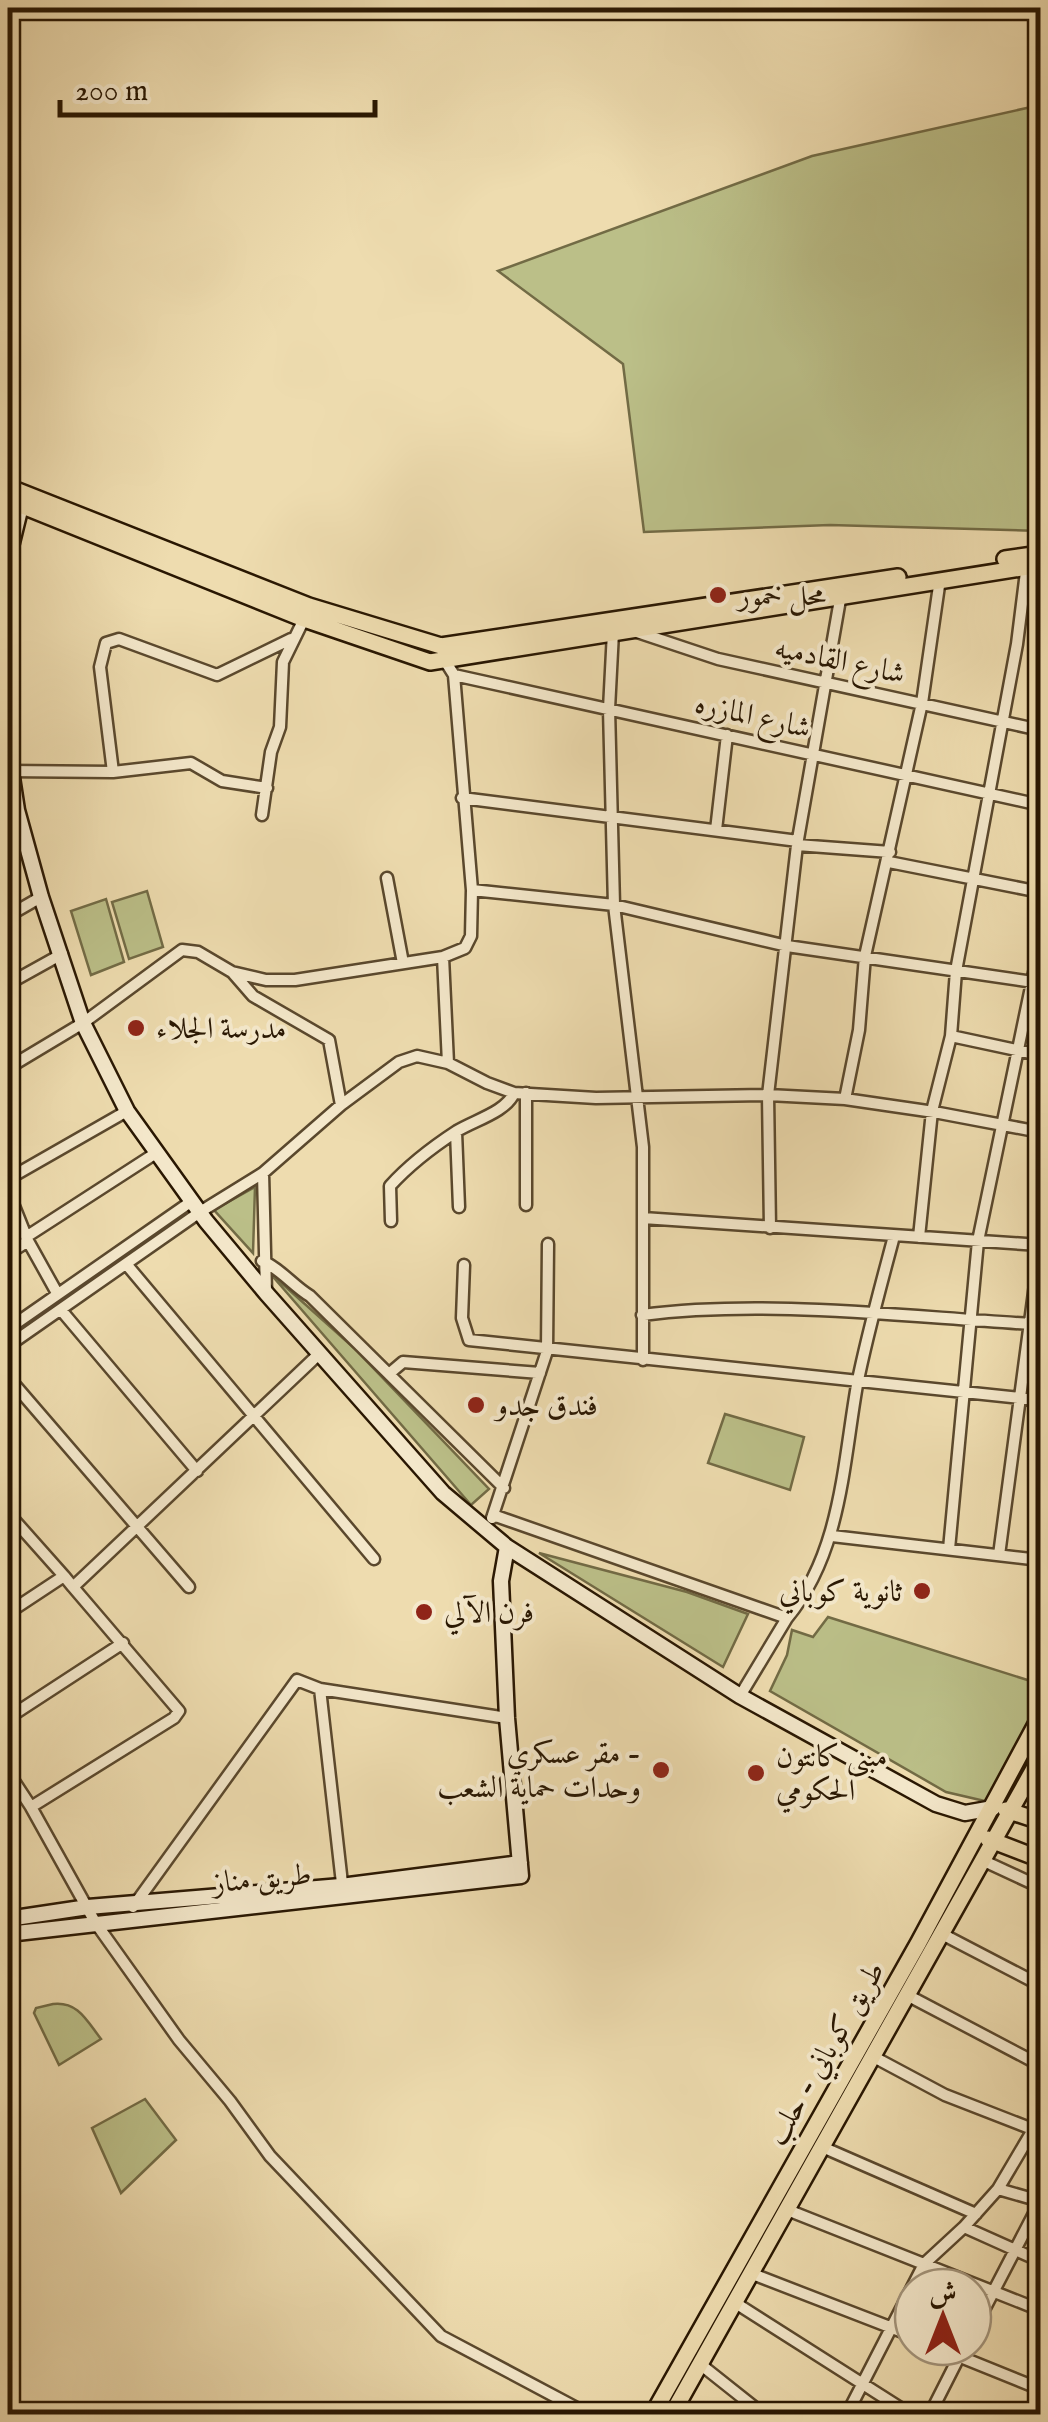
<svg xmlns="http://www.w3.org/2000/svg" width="1048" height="2422" font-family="'IM FELL English',Amiri,serif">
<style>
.green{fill:#bbbf88;stroke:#726b45;stroke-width:2.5}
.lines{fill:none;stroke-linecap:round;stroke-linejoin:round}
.street-casing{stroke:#5a482d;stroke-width:15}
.secondary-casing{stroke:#291702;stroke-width:19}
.primary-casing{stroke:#291702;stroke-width:20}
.street{stroke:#f4e8cb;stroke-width:10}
.secondary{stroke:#f4e8cb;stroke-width:14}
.primary{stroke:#eedcaf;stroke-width:15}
.poi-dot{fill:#8f2418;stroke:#f4e8cb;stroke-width:4}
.labels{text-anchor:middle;stroke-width:8;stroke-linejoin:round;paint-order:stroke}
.poi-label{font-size:30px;fill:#291702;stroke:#f4e8cb;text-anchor:start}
.street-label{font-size:30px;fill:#291702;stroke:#f4e8cb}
</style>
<rect width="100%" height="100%" fill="#eedcaf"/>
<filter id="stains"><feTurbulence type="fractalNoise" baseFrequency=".002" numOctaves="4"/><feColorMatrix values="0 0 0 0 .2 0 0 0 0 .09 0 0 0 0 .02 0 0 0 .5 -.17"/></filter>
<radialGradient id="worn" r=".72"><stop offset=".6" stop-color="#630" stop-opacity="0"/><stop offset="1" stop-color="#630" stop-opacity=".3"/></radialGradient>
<path class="green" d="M1040,105V531L830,525L644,532L623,364L498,271L812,156Z
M147,891L163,947L129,959L112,902Z
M106,899L124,962L91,975L71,911Z
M255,1187L253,1253L214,1210Z
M268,1271L354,1348L489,1489L471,1505Z
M725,1414L804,1437L790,1490L708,1463Z
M539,1553L687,1592L748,1614L723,1667Z
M828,1617L1040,1684V1701L989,1802L946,1792L770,1691L787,1655L792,1630L813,1637Z
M53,2004C78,2001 87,2021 101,2039L59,2065L34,2013L36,2008Z
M145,2099L176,2140L121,2193L92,2128Z"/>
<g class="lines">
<g class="street-casing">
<path id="street" d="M634,631L718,659L1040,730
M613,632L609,709L614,905L643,1147V1360
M442,656L454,675L472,890L471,936L465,948L443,957L448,1063
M454,675L1040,805
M8,771L113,772L191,763L222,781L267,788
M113,772L100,667L106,643L119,639L217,675L291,639
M462,798L798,841
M262,815L271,752L280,727L283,662L306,615
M716,830L727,735
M797,845L890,852
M8,852L25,841
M889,862L1040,892
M387,878L403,963
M472,890L614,905L787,946L1040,983
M8,916L41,897
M233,973L253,996L329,1040L341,1105
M8,984L62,954
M951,1036L1040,1055
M8,1068L83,1023L182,950L198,952L232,972L266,980H295L443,957
M845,1099L859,1030L865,956L922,703L940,579
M456,1132L459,1207
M263,1173L266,1292
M8,1179L127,1111
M8,1191L28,1241L57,1293
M526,1205V1093
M643,1218L1040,1245
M391,1221L390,1186C409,1165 434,1146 457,1131C475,1120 506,1112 514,1093
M770,1228L768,1095L797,845L841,594
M26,1237L156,1153
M919,1237L932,1111L951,1036L956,971L1017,644L1027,564
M8,1254L28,1241
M262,1261C280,1268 293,1286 310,1296L504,1488
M127,1265L374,1559
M464,1265L462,1318L469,1340L1040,1400
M61,1310L197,1471
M642,1315C768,1299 906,1317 1032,1324
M8,1329L192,1201
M8,1346L200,1212L263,1173L341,1105L399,1062L417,1056L448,1063L487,1083L514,1093L596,1098L768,1095L845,1099L934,1112L1040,1132
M390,1373L403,1362L540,1373
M8,1377L189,1587
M8,1513L64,1576
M493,1515L787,1618C841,1553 843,1465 857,1385C867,1335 881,1285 894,1236
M492,1518L547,1351L548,1244
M832,1536L1040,1560
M949,1549L978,1241L1040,944
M999,1555L1040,1247
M8,1613L64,1576L73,1587L320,1353
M740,1696L787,1618
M8,1718L123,1643
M8,1772L31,1807L95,1922L179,2040L230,2101L270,2156L441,2336L588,2414
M31,1807L174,1718L179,1711L73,1587
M984,1861L1040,1887
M343,1892L320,1689L507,1718
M133,1907L297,1680L320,1689
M942,1934L1040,1985
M907,1995L1040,2065
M872,2056L945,2095L1040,2132
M820,2146L976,2214
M998,2189L1040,2201
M785,2209L1040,2310
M964,2227L1040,2261
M750,2273L913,2336
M734,2302L910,2414
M973,2331L1040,2202
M936,2347L1040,2389
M700,2364L763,2414
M847,2414L924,2264L964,2227L998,2189L1040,2118
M930,2414L964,2347"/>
</g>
<g class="secondary-casing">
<path id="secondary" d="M8,559L24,494
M8,704L11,771L17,810L41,897L83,1023L127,1111L206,1221L266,1293L443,1493L507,1547L740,1696L936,1804L965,1813L993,1808
M8,1919L88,1907L341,1886L520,1863
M8,1934L521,1876L507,1718L501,1581L507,1547"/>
</g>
<g class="primary-casing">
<path id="primary" d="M8,487L309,606L441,646L898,577
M8,500L304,619L430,662L1040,565
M1005,559L1040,554
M1006,1810L1040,1821
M988,1839L1040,1859
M653,2414L919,1942L1040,1717
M672,2414L1040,1758"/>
</g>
<use href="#street" class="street"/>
<use href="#secondary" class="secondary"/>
<use href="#primary" class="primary"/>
</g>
<g class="poi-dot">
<circle cx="718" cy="595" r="10"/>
<circle cx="136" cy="1028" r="10"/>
<circle cx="476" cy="1405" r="10"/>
<circle cx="922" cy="1591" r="10"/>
<circle cx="424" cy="1612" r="10"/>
<circle cx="661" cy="1770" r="10"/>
<circle cx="756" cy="1773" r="10"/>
</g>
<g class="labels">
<g class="poi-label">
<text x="738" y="605">محل خمور</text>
<text x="156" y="1038">مدرسة الجلاء</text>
<text x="496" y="1415">فندق جدو</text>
<text x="902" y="1601" text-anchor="end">ثانوية كوباني</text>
<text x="444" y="1622">فرن الآلي</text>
<text x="641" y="1763" text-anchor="end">مقر عسكري -<tspan x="641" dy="34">وحدات حماية الشعب</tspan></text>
<text x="776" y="1766">مبنى كانتون<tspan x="776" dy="34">الحكومي</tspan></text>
</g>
<g class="street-label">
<text transform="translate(840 660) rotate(12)" y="10">شارع القادميه</text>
<text transform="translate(753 715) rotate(13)" y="10">شارع المازره</text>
<text transform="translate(262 1878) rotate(-5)" y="10">طريق مناز</text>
<text transform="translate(825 2053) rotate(-60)" y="10">طريق كوباني - حلب</text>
</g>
</g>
<rect width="1048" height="2422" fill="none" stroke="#eedcaf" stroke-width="40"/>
<rect x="10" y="10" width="1028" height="2402" fill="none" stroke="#291702" stroke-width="5"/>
<rect x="20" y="20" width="1008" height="2382" fill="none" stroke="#291702" stroke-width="2.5"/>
<g transform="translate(943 2317)"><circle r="48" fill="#f4e8cb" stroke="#a3947b" stroke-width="2.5"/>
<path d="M0-8L18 38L0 25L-18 38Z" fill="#8f2418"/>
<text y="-15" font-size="28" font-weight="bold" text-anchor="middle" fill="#291702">ش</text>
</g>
<path d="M60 100v15h315v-15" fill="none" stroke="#291702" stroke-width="5"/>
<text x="75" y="100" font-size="30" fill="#291702" stroke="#f4e8cb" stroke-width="8" paint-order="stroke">200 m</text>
<rect width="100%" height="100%" filter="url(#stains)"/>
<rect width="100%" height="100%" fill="url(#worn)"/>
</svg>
